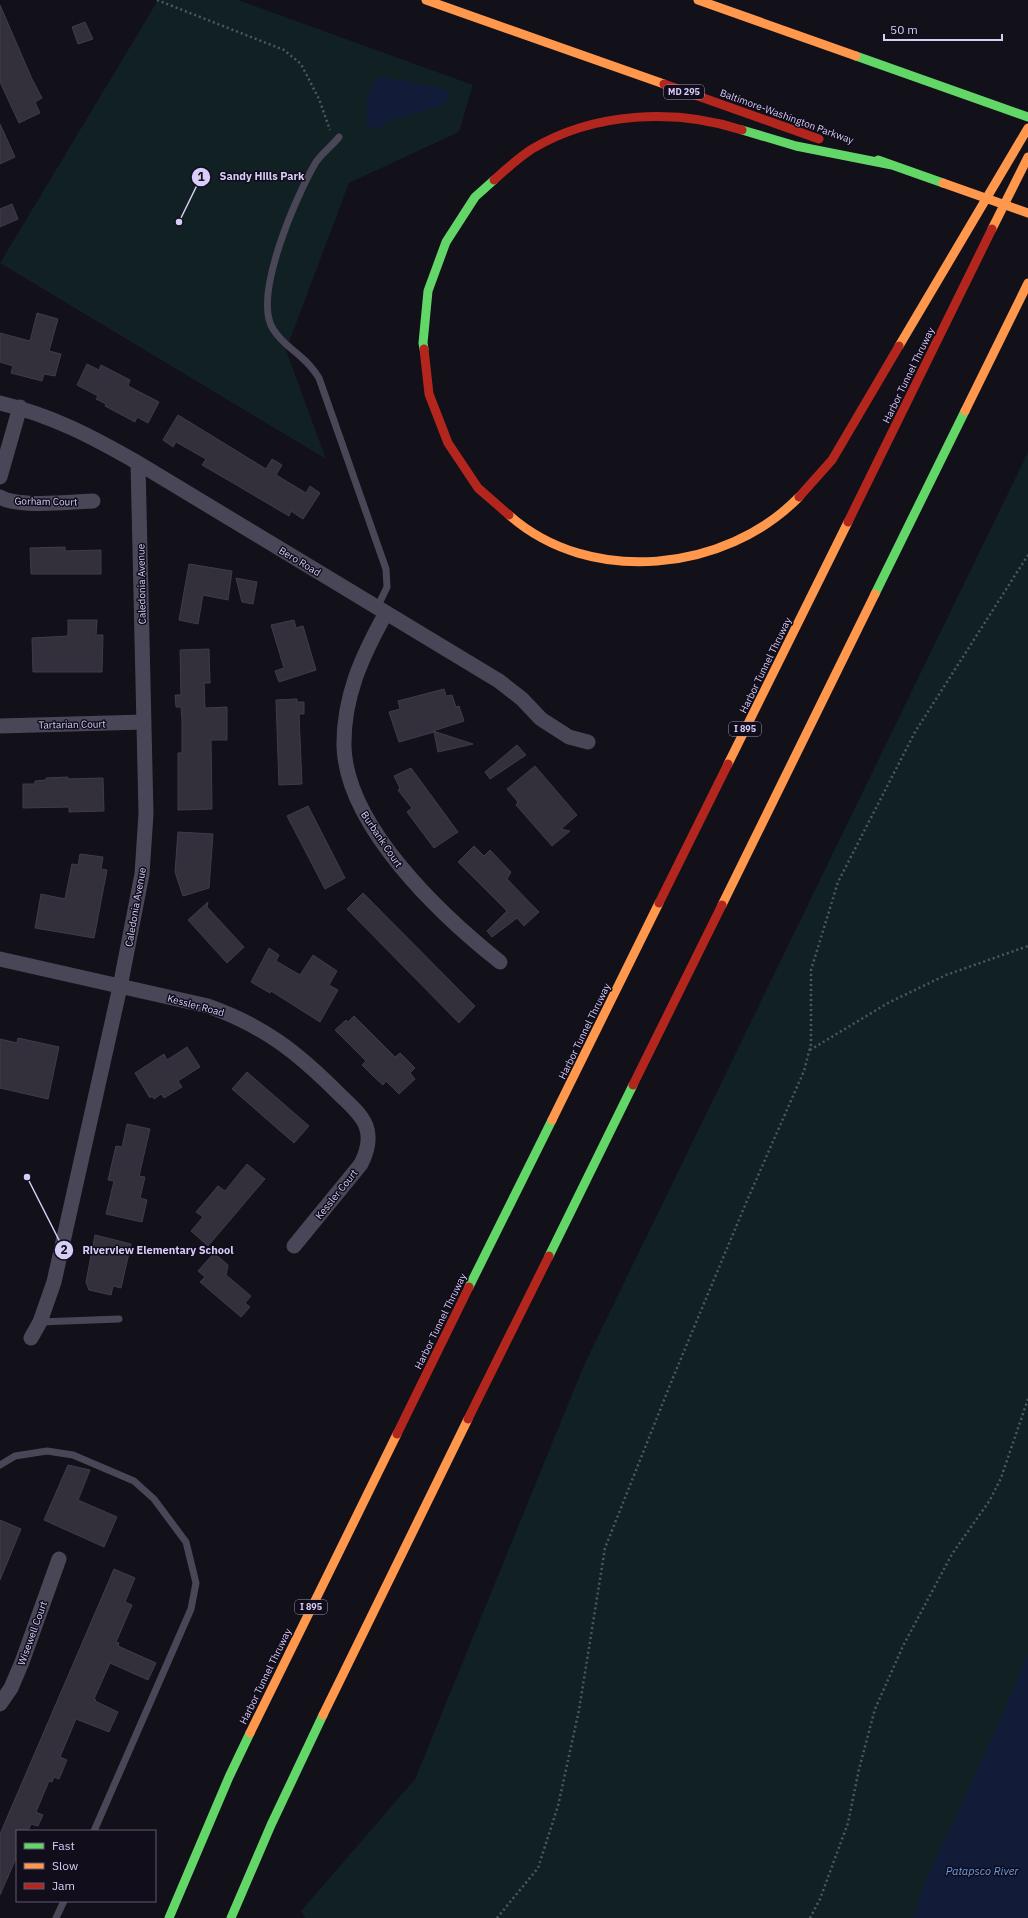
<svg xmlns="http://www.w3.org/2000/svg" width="1028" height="1918" font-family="'IBM Plex Sans',sans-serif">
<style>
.green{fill:#112022}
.water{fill:#121b37}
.building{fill:#33303c;stroke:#403b4b}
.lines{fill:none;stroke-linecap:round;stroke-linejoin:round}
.path{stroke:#4e5762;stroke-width:2.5;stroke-dasharray:2 3;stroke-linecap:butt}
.lane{stroke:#494657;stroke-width:7}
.street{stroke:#494657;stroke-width:15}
.fast{stroke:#63d668;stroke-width:9}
.slow{stroke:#ff974d;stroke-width:9}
.jam{stroke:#b3261e;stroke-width:9}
.slow-bridge{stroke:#ff974d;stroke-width:9}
.labels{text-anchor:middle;stroke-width:3;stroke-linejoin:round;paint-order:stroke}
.shield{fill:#110d1b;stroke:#9c93b6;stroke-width:1}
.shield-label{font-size:9px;font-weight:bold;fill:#d8cdf9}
.street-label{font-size:10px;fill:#d8cdf9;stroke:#110d1b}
.water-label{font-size:11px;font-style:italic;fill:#689fec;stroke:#110d1b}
.leader{fill:none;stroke:#d8cdf9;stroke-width:1.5}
.callout-dot{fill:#d8cdf9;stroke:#110d1b;stroke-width:1.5}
.mark-label{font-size:12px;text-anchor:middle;font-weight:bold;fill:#111}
.callout-label{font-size:11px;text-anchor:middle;font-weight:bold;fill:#d8cdf9;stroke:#110d1b;stroke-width:3;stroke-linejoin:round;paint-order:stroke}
</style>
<rect width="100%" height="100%" fill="#121018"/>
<path class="green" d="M158,0H238L473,85L459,132L349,183L286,350L326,459L0,263Z
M1028,452V1918H305L301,1911L415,1779L584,1365Z"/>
<path class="water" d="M383,77L443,88L449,93L447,100L442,106L405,116L388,122L377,129L369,128C363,116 368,90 375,79Z
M1028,1653V1918H913L924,1884L1004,1712Z"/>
<path class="building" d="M0,5L32,79L42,98L35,102L40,113L19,123L0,82Z
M85,22L93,39L78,44L72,27Z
M0,124L15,157L0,164Z
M12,204L18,219L0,227V209Z
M37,313L58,319L49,351L61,354L55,376L44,374L42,381L11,373L13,366L0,362V333L30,341Z
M87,364L99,370L101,365L130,380L128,386L159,402L148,423L137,417L135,422L105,406L106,404L96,399L98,396L77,385Z
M178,415L266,469L272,459L282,465L276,475L306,493L310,486L320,493L303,519L291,511L289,516L233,483L202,465L206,459L176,442L173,447L163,440Z
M65,547V551L101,550V574H31L30,548Z
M189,564L232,571L228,600L203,595L198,624L179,620Z
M236,578L257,582L253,604L242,602Z
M68,620H97L96,635H103L102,672H33L32,638L68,636Z
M294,620L296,628L303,626L316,670L279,682L275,671L284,668L271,625Z
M209,649L210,683H204L205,708L227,707V740H211L212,809L178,810V753H182V719L181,707H176L175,695H181L180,650Z
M444,689L446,696L452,695L456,707L459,706L464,721L433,731L473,744L438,752L434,732L399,742L389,712L400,709L398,701Z
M297,699V702H304V714H299L302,784L279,785L276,700Z
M517,745L526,755L490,779L485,772Z
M535,766L577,815L561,829L570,831L552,846L516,805L518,802L507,789Z
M411,768L458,832L434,848L407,812L412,808L398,790L400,788L394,776Z
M68,777V779L103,778L104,811L69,812V807L23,808V784H35V781L46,780V778Z
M308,806L345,878L325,889L287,816Z
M178,832L213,834L209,888L183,896L175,872Z
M474,846L484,856L490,850L511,872L507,879L539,912L524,926L517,918L492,937L487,931L507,911L458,862Z
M80,854L103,857L101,869L107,870L94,938L35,928L41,894L65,899L72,864L78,865Z
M363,893L475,1006L459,1023L347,909Z
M208,902L207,907L244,947L227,963L188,920Z
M269,948L279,955L276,961L300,975L313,955L337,971L329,985L338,990L320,1022L271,991L270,993L251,982Z
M354,1016L395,1057L400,1053L415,1068L410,1073L415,1079L399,1094L386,1081L383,1085L374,1077L362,1065L366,1061L335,1030L346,1020L348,1022Z
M18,1038L59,1047L48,1099L0,1088V1039L17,1043Z
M187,1047L200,1067L178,1081L182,1087L164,1098L161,1094L154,1099L152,1096L150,1098L135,1073L164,1054L167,1060Z
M247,1072L309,1126L294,1143L232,1089Z
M127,1124L150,1129L139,1176L145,1177L140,1198L147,1200L142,1222L106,1214L114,1181L108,1180L116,1146L122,1147Z
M247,1164L265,1179L208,1246L191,1231L203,1217L196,1212L218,1186L225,1191Z
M95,1235L131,1244L121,1288L113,1286L111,1295L89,1290L86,1282Z
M214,1253L228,1265L226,1275L251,1296L245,1303L250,1307L241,1317L200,1282L205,1277L198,1271Z
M68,1465L90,1470L78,1500L117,1517L104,1547L44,1520Z
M0,1520L21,1529L0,1580Z
M114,1569L135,1578L125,1602L132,1605L116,1642L119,1643L118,1646L156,1663L148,1680L110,1663L94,1699L96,1700L95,1701L118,1712L109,1732L76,1719L60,1757L67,1760L59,1779L54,1777L52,1782L49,1781L36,1812L43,1815L38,1826L31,1824L28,1831H17V1856L0,1895V1834Z"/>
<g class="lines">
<path class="path" d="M157,0L284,50L301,64L319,99L330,130
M810,1050L888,1003L946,975L1028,946
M497,1918L538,1868L558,1806L579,1710L605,1548L672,1380L746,1203L804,1071L811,1044V970L838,882L915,732L1028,555
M810,1918L820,1899L848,1823L859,1769L875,1709L903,1646L952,1554L990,1500L1001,1478L1028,1399"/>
<path class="lane" d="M339,137C332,146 322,153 316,162C297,194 252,296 273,329C280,341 291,348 301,357C308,363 314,370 319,378L386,569L387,587L377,608
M40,1322L119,1319
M0,1465L15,1456L47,1451L73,1455L134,1481L154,1499L186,1542L196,1583L191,1609L94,1831
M56,1918L64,1901"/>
<path class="street" d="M0,403C51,415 93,437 138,463L499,681L522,699L541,719L569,737L588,742
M0,477L20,407
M0,497C18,508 70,502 93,501
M386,613C362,656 343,697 344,747C347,827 441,915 500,962
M0,726L144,722
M0,959L208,1006C264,1026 297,1052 338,1093C348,1103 361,1113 366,1126C371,1139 367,1152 361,1164L294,1246
M31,1338L40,1322L54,1282L120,987L142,874L146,814L138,463
M0,1704L11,1688L22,1662L59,1559"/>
<path class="fast" d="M856,56L1028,117
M742,130L796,146L892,165
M878,160L943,183
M424,349L423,343L428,291L446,242L475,197L494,180
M875,594L965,411
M549,1256L633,1085
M469,1287L552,1120
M169,1918L229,1777L250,1733
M231,1918L271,1825L323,1715"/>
<path class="slow" d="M426,0L664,84
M698,0L856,56
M992,229L1028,157
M899,346L1028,128
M965,411L1028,283
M509,515C590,587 726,572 799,497
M728,764L848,522
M722,905L875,594
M552,1120L659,903
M323,1715L468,1419
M250,1733L397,1434"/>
<path class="jam" d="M664,84L819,139
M494,180C506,169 518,158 532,149C594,112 675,108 742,130
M424,349L429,394L448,443L478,488L509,515
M799,497L832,460L899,346
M848,522L992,229
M659,903L728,764
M633,1085L722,905
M468,1419L549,1256
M397,1434L469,1287"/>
<path class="slow-bridge" d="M943,183L1028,213"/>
</g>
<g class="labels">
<g class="shield">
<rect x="664" y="85" width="40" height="14" rx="3"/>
<rect x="729" y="722" width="32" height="14" rx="3"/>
<rect x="295" y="1600" width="32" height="14" rx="3"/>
</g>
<g class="shield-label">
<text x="684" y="95">MD 295</text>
<text x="745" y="732">I 895</text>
<text x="311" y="1610">I 895</text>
</g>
<g class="street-label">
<text transform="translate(787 116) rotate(20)" y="4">Baltimore-Washington Parkway</text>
<text transform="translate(908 375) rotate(-64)" y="4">Harbor Tunnel Thruway</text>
<text transform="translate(46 501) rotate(1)" y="4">Gorham Court</text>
<text transform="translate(300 561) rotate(31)" y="4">Bero Road</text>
<text transform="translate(141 584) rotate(-91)" y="4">Caledonia Avenue</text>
<text transform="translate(765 665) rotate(-64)" y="4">Harbor Tunnel Thruway</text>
<text transform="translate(72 724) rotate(-1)" y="4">Tartarian Court</text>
<text transform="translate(382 839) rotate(56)" y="4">Burbank Court</text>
<text transform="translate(135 907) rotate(-80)" y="4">Caledonia Avenue</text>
<text transform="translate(196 1005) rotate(15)" y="4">Kessler Road</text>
<text transform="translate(584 1031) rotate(-64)" y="4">Harbor Tunnel Thruway</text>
<text transform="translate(336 1194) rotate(-51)" y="4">Kessler Court</text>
<text transform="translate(440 1321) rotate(-64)" y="4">Harbor Tunnel Thruway</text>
<text transform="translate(32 1633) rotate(-70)" y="4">Wisewell Court</text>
<text transform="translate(265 1676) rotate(-64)" y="4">Harbor Tunnel Thruway</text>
</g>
<g class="water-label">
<text x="982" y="1875">Patapsco River</text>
</g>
</g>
<path class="leader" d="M179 222L201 177M27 1177L64 1250"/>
<g class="callout-dot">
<circle cx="179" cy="222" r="4"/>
<circle cx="27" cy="1177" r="4"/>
<circle cx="201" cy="177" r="10"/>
<circle cx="64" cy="1250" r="10"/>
</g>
<g class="mark-label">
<text x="201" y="181">1</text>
<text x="64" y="1254">2</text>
</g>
<g class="callout-label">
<text x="262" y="180">Sandy Hills Park</text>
<text x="158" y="1254">Riverview Elementary School</text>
</g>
<rect x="16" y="1830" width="140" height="72" fill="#110d1b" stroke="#615a74"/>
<rect x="24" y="1843" width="20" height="6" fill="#63d668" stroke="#615a74"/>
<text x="52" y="1850" font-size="12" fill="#d8cdf9">Fast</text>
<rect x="24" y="1863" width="20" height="6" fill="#ff974d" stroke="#615a74"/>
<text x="52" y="1870" font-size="12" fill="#d8cdf9">Slow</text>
<rect x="24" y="1883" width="20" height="6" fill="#b3261e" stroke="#615a74"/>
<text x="52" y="1890" font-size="12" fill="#d8cdf9">Jam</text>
<path d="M884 34v6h118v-6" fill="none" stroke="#d8cdf9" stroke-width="2"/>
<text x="890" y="34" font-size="12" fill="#d8cdf9" stroke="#110d1b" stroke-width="3" paint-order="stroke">50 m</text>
</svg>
